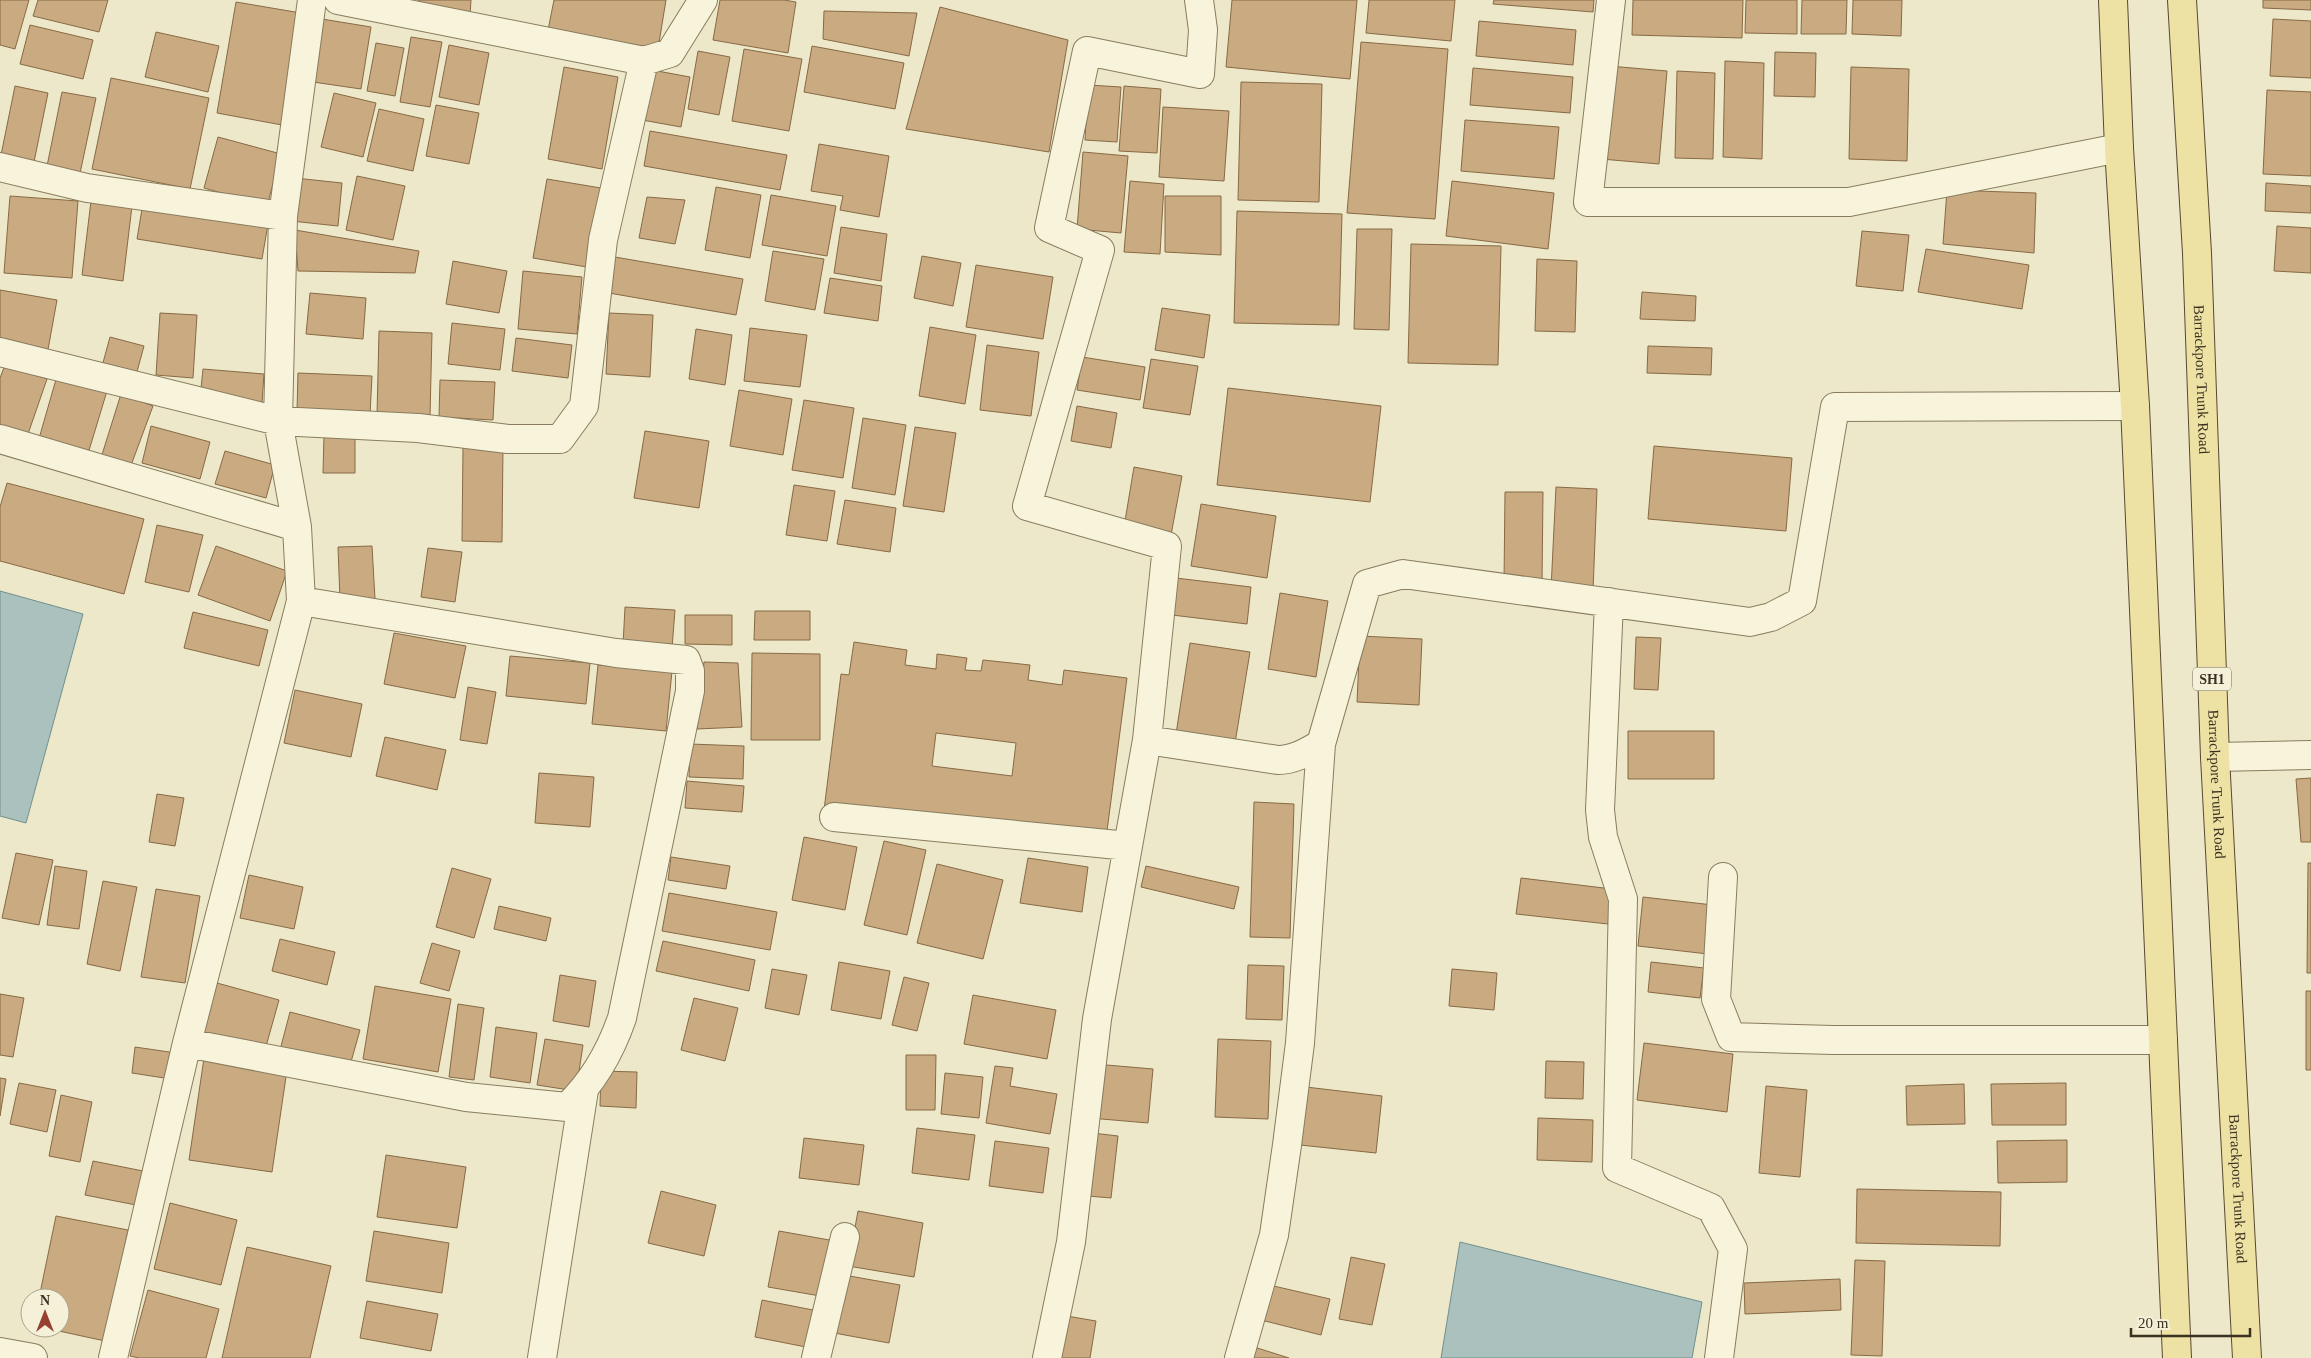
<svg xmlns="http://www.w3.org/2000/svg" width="2311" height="1358" font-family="'Times New Roman',serif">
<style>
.water{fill:#aac1be;stroke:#70908d}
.building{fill:#c9aa81;stroke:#876a45;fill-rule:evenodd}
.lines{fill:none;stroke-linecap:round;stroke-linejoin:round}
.street-casing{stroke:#897c5e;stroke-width:30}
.primary-casing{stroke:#574932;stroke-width:30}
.street{stroke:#f8f4dc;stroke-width:28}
.primary{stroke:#ede2a4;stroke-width:28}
.labels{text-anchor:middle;stroke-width:4;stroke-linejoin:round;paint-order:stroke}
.shield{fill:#f5f1d9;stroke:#726b58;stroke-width:1}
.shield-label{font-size:14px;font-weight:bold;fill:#3a3121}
.street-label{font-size:15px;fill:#3a3121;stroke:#f5f1d9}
</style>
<rect width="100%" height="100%" fill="#ede8c9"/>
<path class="water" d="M0,591L83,614L26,823L0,816Z
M1460,1242L1702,1302L1692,1358H1441Z"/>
<path class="building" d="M0,0H29L15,49L0,45Z
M38,0H108L99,32L33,16Z
M418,0H471L470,15L417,11Z
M554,0H666L658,49L548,30Z
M720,0H784L796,2L788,53L713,40Z
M1232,0H1357L1350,79L1226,67Z
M1369,0H1455L1451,41L1366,33Z
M1494,0H1594L1593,12L1493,4Z
M1633,0H1743L1742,38L1632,35Z
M1746,0H1797V34L1745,33Z
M1802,0H1847L1846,34H1801Z
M1853,0H1902L1901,36L1852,34Z
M2263,0H2311V10L2263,8Z
M236,2L301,13L282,125L217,113Z
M940,7L1068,40L1049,152L906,129Z
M824,11L917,13L909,56L823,39Z
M322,19L371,27L361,89L313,82Z
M2273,19L2311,21V78L2270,76Z
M1479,21L1576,30L1573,65L1476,56Z
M30,25L93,40L83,79L20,64Z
M156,32L219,46L208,92L145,77Z
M411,37L442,42L430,107L400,102Z
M1361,42L1448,49L1435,219L1347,213Z
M376,43L404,48L395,96L367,91Z
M449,45L489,53L479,105L439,97Z
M812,46L904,63L895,109L804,92Z
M744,49L802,59L789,131L732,121Z
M698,51L730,57L719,115L688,109Z
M1775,52L1816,53L1815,97L1774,96Z
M1725,61L1764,63L1762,159L1723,157Z
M1609,66L1667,71L1659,164L1601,159Z
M564,67L618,77L602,169L548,159Z
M1851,67L1909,69L1907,161L1849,159Z
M1473,68L1573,77L1570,113L1470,105Z
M652,70L690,77L681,127L642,120Z
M1677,71L1715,73L1713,159L1675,158Z
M111,78L209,98L190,189L92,169Z
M1241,82L1322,84L1319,202L1238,200Z
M1088,85L1121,87L1117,142L1085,140Z
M15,86L48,93L33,167L0,160Z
M1124,86L1161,89L1157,153L1119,151Z
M2267,90L2311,92V176L2263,174Z
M62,92L96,98L79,178L46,171Z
M334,93L376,103L363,157L321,147Z
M436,105L479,113L469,164L426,156Z
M1163,107L1229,111L1224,181L1159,177Z
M379,109L424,119L413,171L367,161Z
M1465,120L1559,127L1554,179L1461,171Z
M650,131L787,155L780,190L644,166Z
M218,137L281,154L267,206L204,188Z
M819,144L889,156L879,217L840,210L843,196L811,191Z
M1083,152L1128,156L1121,233L1077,229Z
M357,176L405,186L393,240L346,230Z
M295,178L342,183L338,226L291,221Z
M547,179L607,189L593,268L533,258Z
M1130,181L1164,184L1160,254L1124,252Z
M1452,181L1554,193L1548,249L1446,236Z
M2266,183L2311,186V213L2265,211Z
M716,187L761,195L750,258L705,250Z
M1947,190L2036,193L2034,253L1943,244Z
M771,195L836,206L827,256L762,245Z
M10,196L78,201L72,278L4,273Z
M1165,196H1221V255L1165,252Z
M647,197L685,200L675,244L639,238Z
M91,201L132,206L123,281L82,275Z
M143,203L268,224L262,259L137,239Z
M1237,211L1342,214L1339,325L1234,323Z
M2277,226L2311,228V273L2274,271Z
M841,227L887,234L881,281L834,273Z
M1357,229H1392L1389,330L1354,329Z
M295,230L419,251L415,273L298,271Z
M1862,231L1909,235L1903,291L1856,286Z
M1411,244L1501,246L1498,365L1408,363Z
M1926,249L2029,265L2022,309L1918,292Z
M773,251L824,259L815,310L765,301Z
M609,256L743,279L736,315L603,292Z
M922,256L961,263L953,306L914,298Z
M1537,259L1577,261L1575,332L1535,331Z
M453,261L507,271L499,313L446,304Z
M976,265L1053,277L1043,339L966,327Z
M523,271L582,277L577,334L518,329Z
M830,278L882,286L878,321L824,313Z
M0,290L57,300L47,355L0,346Z
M1642,292L1696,296L1695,321L1640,319Z
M310,293L366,298L363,339L306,334Z
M1162,308L1210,315L1204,358L1155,350Z
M160,313L197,315L193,378L156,375Z
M609,313L653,315L650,377L606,374Z
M452,323L505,329L500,370L448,364Z
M930,327L976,335L965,404L919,396Z
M750,328L807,335L800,387L744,381Z
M696,329L732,335L725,385L689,379Z
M379,331L432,333L430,416L377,415Z
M110,337L144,346L135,379L101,370Z
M516,338L572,345L568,378L512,371Z
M987,345L1039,352L1031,416L980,410Z
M1648,346L1712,348L1711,375L1647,373Z
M1082,357L1145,367L1140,400L1077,390Z
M1151,359L1198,366L1190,415L1143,408Z
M5,365L47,379L28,434L0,425V378Z
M203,369L264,374L262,403L200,398Z
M298,373L372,376L370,415L297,411Z
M57,376L107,391L87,457L38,442Z
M440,380L495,382L493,420L439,417Z
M1228,388L1381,406L1370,502L1217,485Z
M739,390L792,399L783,455L730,446Z
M121,394L153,406L130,468L100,461Z
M804,400L854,408L843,478L792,470Z
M1077,406L1117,413L1111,448L1071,441Z
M863,418L906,425L895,495L852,488Z
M151,426L210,442L200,479L142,463Z
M915,427L956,433L944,512L903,506Z
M645,431L709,441L699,508L634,498Z
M324,435L355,436V473H323Z
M463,446H503L502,542L462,541Z
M1654,446L1792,458L1786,531L1648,519Z
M225,451L275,465L266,498L215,484Z
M1134,467L1182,476L1171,535L1124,527Z
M7,483L144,519L124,594L0,561V507Z
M794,485L835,491L827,541L786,535Z
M1556,487L1597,489L1593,591L1551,589Z
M1505,492H1543L1542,583L1504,582Z
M845,500L896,508L890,552L837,544Z
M1201,504L1276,516L1267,578L1191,566Z
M157,525L203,535L189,592L145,582Z
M216,546L287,571L270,621L198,595Z
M372,546L375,599L340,600L338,547Z
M428,548L462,552L455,602L421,597Z
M1176,578L1251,587L1247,624L1172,615Z
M1280,593L1328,601L1316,677L1268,669Z
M625,607L675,610L672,648L623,645Z
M755,611H810V640H754Z
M193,612L268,630L259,666L184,648Z
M685,615H732V645L685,644Z
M394,633L466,646L455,698L384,684Z
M1360,636L1422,639L1419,705L1357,702Z
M1636,637L1661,638L1658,690L1634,689Z
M854,642L907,650L905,665L936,669L937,654L967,658L965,670L981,671L983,660L1030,665L1028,680L1062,685L1064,670L1127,678L1104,854L823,818L841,674L849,675ZM936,733L1016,743L1012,776L932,766Z
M1190,643L1250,652L1235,743L1176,734Z
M752,653L820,654V740H751Z
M510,656L590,663L586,704L506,696Z
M704,662L738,663L742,727L697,729Z
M598,665L672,671L666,731L592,724Z
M468,687L496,692L487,744L460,740Z
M295,690L362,704L351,757L284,743Z
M1628,731H1714V779H1628Z
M385,737L446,750L437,790L376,776Z
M690,744L744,746L743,779L689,777Z
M539,773L594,777L590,827L535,823Z
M2311,778V842H2301L2296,779Z
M687,781L744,786L742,812L685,808Z
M157,794L184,798L175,846L149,842Z
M1254,802L1294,804L1290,938L1250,937Z
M804,837L857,847L845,910L792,900Z
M884,841L926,850L907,935L864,925Z
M16,853L53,860L39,925L2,918Z
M671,857L730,866L726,889L668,880Z
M1028,858L1088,867L1082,912L1020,903Z
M2308,863H2311V973H2307Z
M937,864L1003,880L983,959L917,943Z
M55,866L87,871L79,929L47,925Z
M1146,866L1239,887L1234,909L1141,887Z
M452,868L491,879L474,938L436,927Z
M249,875L303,887L294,929L240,918Z
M1521,878L1612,889L1608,924L1516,914Z
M103,881L137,887L120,971L87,964Z
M156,889L200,896L185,983L141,977Z
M669,893L777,912L770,950L662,931Z
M1643,897L1713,905L1708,954L1638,946Z
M499,906L551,918L546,941L494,929Z
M280,939L335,952L327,985L272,971Z
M663,941L755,960L749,991L656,971Z
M432,943L460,951L449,991L420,983Z
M839,962L890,971L881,1019L831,1010Z
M1651,962L1704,968L1700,998L1648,992Z
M1248,965L1284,966L1282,1020L1246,1019Z
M772,969L807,975L799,1015L765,1008Z
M1452,969L1497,973L1494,1010L1449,1006Z
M560,975L596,981L589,1027L553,1021Z
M904,977L929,983L917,1031L892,1025Z
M217,983L279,1000L265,1050L203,1034Z
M375,986L451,999L438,1072L363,1059Z
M2306,991H2311V1070H2306Z
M0,994L24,998L13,1057L0,1055Z
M973,995L1056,1010L1047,1059L964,1044Z
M694,998L738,1008L725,1061L681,1050Z
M458,1004L484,1008L474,1080L449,1077Z
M290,1012L360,1030L349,1069L280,1050Z
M496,1027L537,1033L530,1083L490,1077Z
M545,1039L583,1045L576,1091L537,1085Z
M1218,1039L1271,1041L1268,1119L1215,1117Z
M1644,1043L1733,1054L1727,1112L1637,1100Z
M135,1047L176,1053L171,1079L132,1073Z
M906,1055H936L935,1110H906Z
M204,1058L287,1070L272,1172L189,1160Z
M1546,1061L1584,1062L1583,1099L1545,1098Z
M1095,1064L1153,1069L1148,1123L1090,1118Z
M995,1066L1013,1068L1010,1086L1057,1094L1050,1134L986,1123Z
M601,1071L637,1072L636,1108L600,1106Z
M945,1073L983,1077L979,1118L941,1114Z
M0,1078L6,1079L0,1116Z
M19,1083L56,1090L47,1132L10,1124Z
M2066,1083V1125H1992L1991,1084Z
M1964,1084L1965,1124L1907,1125L1906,1086Z
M1766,1086L1807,1090L1800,1177L1759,1173Z
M1306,1087L1382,1096L1376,1153L1300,1145Z
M61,1095L92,1102L80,1162L49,1156Z
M1538,1118L1593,1120L1592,1162L1537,1160Z
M917,1128L975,1135L969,1180L912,1173Z
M1084,1132L1118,1136L1111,1198L1077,1195Z
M804,1138L864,1145L859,1185L799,1178Z
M2067,1140V1182L1998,1183L1997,1141Z
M995,1141L1049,1148L1043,1193L989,1186Z
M386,1155L466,1167L457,1228L377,1217Z
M93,1161L148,1172L141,1206L85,1195Z
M1857,1189L2001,1192L2000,1246L1856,1243Z
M661,1191L716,1205L704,1256L648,1243Z
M170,1203L237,1220L221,1285L154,1269Z
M858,1211L923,1223L914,1277L848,1266Z
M56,1216L128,1230L105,1341L45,1328H60V1298H39Z
M374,1231L449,1243L442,1293L366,1281Z
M779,1231L835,1241L826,1297L768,1287Z
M247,1247L331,1266L310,1358H222Z
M1351,1257L1385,1264L1372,1325L1339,1319Z
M1855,1260L1885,1261L1882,1356L1851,1355Z
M844,1275L900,1285L889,1343L834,1333Z
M1840,1279L1841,1310L1745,1314L1744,1283Z
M1265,1284L1330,1299L1321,1335L1257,1319Z
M148,1290L219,1309L206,1358H139L130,1356Z
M762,1300L818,1311L811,1348L755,1337Z
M367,1301L438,1314L431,1351L360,1338Z
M1061,1315L1096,1321L1090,1358H1054Z
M1251,1346L1289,1358H1247Z"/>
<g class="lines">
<g class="street-casing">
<path id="street" d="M338,0L644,61L670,53L703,0
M1611,0L1588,202H1849L2119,148
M0,167L87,188L283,216
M0,352L278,421L418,428L508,439H560L584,406L603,240L644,61
M0,439L297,527
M1609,602L1600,810L1603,837L1623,899L1617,1168L1711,1208L1733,1249L1719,1358
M1147,740L1278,760C1294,760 1307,752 1321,744L1367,584L1403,574L1750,622L1771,617L1802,601L1835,407L2135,406
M2215,757L2311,755
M834,817L1128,846
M1723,877L1716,999L1731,1037L1833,1040H2163
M187,1043L466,1097L567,1107C593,1082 610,1053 622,1018L690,691V671L686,660L616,653L301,601
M0,1352L33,1358
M113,1358L187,1043L301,601L297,527L278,421L283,216L312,0
M542,1358L584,1090
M816,1358L845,1237
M1047,1358L1071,1242L1097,1019L1147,740L1167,546L1027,506L1100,250L1049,228L1087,51L1200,74L1203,30L1199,0
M1239,1358L1274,1235L1287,1145L1300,1043L1321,744"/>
</g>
<g class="primary-casing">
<g id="primary">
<path d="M2113,0L2119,148L2135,406L2177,1358"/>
<path id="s1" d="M2182,0L2197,253L2215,757L2247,1358"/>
</g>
</g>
<use href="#street" class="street"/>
<use href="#primary" class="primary"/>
</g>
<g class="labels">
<rect class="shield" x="2193" y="667.5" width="38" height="23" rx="4"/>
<g class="shield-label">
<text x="2212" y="684">SH1</text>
</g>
<g class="street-label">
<text dy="5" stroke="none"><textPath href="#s1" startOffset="380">Barrackpore Trunk Road</textPath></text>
<text dy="5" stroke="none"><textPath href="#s1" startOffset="785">Barrackpore Trunk Road</textPath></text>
<text dy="5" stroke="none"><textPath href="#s1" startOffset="1190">Barrackpore Trunk Road</textPath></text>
</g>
</g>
<g transform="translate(45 1313)"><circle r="24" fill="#f5f1d9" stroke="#aaa48f"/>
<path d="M0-4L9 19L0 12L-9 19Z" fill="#954031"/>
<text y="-8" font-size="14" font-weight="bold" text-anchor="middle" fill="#3a3121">N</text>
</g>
<path d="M2131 1328v8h119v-8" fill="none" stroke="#3a3121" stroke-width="2.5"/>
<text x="2138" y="1328" font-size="15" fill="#3a3121" stroke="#f5f1d9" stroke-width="4" paint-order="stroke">20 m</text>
</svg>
